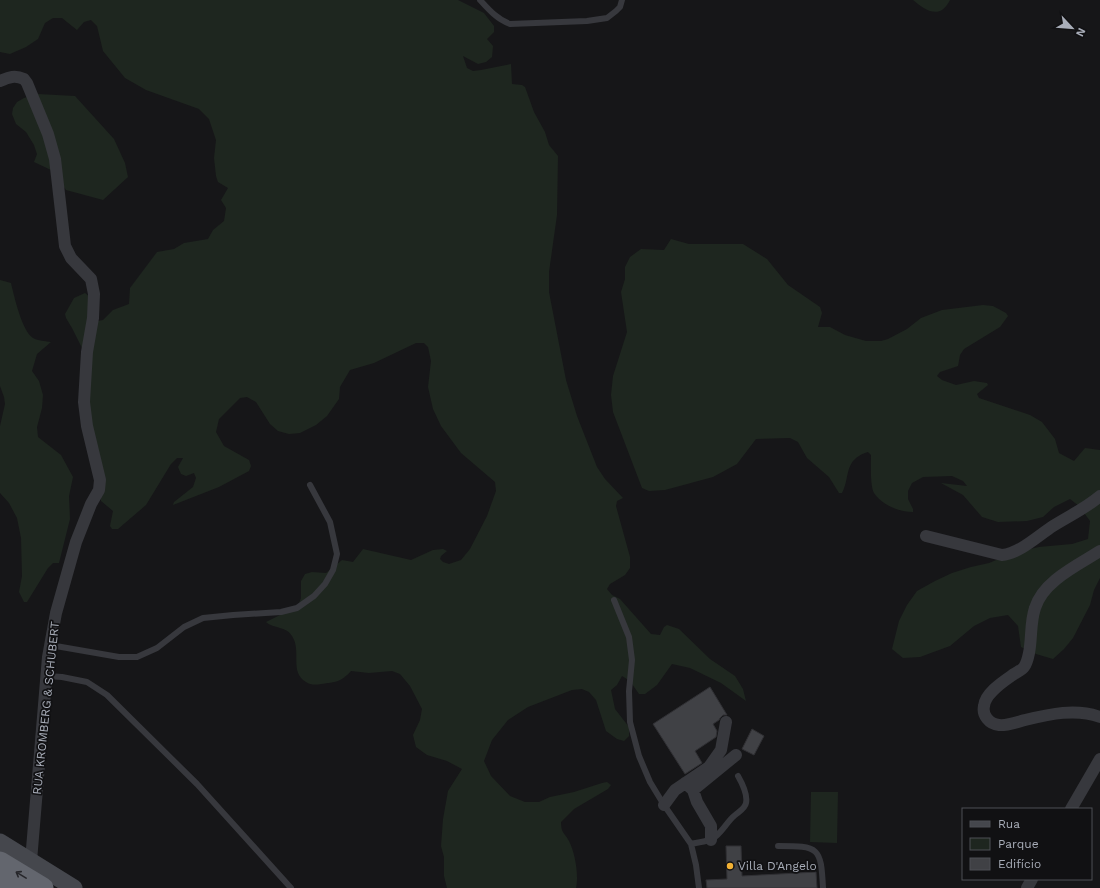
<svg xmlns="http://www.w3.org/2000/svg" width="1100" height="888" font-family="'Work Sans',sans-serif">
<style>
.green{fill:#1e261f}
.building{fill:#404145;stroke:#303034}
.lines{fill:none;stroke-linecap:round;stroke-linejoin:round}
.lane{stroke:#37383d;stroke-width:6}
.street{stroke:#37383d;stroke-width:12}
.secondary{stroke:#45474d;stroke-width:17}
.highway{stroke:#63666e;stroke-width:21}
.oneway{stroke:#26262a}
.poi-dot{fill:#f2b134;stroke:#111113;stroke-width:1.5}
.labels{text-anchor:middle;stroke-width:3.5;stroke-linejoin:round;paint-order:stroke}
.street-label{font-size:12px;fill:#a8adb8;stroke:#111113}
.poi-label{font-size:12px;fill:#a8adb8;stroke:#111113;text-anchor:start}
</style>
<rect width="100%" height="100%" fill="#161618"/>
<path class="green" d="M0,0H458L484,13L494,26V32L487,39L493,46L492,57L486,62L478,64L463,56L467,68L473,71L481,70L511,64L512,84L522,85L525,87L534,112L545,132L549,145L558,156L557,215L549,272V292L566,380L577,416L597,467L605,479L623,498L617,501L616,506L630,557V568L625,575L610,584L607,589L612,595L620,599L651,634L660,635L664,627L667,625L679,629L710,659L735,676L743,689L746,701L721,683L690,668L672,664L657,685L645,694H639L630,681L622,676L617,685L611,690L615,709L629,727V736L624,741L617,739L606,731L596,700L589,692L582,689L572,690L528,707L508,720L492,740L484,761L491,776L510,796L525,802H539L550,797L574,792L602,783L607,782L611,785L608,789L574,809L561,822C561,833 564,832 569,841C575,853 579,875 576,888H447L444,876V857L441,846L443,819L448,791L462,769L447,761L427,755L416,747L413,735L420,720L422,709L410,686L400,674L392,671L369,673L351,671C341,682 336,682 321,684C316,685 310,685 306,682C289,672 302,651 292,636C286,626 274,629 266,622L298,606L301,598V581L305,574L312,572L326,573L342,560L353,562L363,549L411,560L433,550L443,549L447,551L441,556L440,559L443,562L449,564L461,560L470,549L487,516L496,491L495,482L461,453L441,426L433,409L428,387L431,361L428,347L424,343H416L374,363L350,370L340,387L339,399L327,416L316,425L300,433L289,434L278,431L270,424L256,402L247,397L240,398L219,419L216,432L224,446L249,460L251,466L249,471L219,487L173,505L174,502L193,487L196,478L194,473L186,476L181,474L178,467L183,458H177L171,464L146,505L118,529H112L110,526L113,511L101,501L100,472L84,390L88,360L72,328L66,318L65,314L74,298L85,293L89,296L98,321L103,320L113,310L129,304L130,288L157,252L174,249L184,243L208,239L213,230L224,221L226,208L221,200L228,188L218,182L216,176L214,158L216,140L209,119L199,109L146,90L125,78L103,51L97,26L91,20L84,22L77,30L62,18H53L45,23L38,39L26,47L10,54L0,52Z
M913,0H950C940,20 926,11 913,0Z
M38,94L75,96L114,139L125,163L128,177L103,200L66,190L51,170L34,162L37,154L34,145L26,132L16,124L12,114L13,108L17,102L24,98Z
M671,239L689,244H743L767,259L788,285L820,307L822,313L818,327H830L845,335L866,341H881L888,339L907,329L921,318L942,310L983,305L993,306L1006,313L1008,316L1000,327L964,349L960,355L958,366L940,372L937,376L942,380L956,385L974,381L987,383L988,385L977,394L979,398L1030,415L1042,422L1055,439L1059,453L1074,461L1085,448L1100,450V578L1094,590L1090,605L1073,638L1064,649L1053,659L1036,654L1021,647L1018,626L1008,615L990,618L974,626L950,646L920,657L903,658L892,649L899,621L907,605L917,591L935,581L952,573L971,567L989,563L1006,556L1021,551L1039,547L1072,544L1088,539L1090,521L1079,506L1070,499L1054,507L1043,517L1027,521L998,522L982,517L963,495L941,483L967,486L963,481L952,476L923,477L912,483L908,491V499L913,509V512C899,512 882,505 874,493C870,486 871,464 871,455L868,452C865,453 861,454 859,456C845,464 849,481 842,493H839L829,477L807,458L798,442L790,438L756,439L737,464L713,477L665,490L649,491L642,488L613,412L611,395L613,376L627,332L621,292L625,279V267L630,257L641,249L664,250Z
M0,280L11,283C14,296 22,331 33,338C38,341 46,341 51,342L37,354L32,371L39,381L43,395L42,408L37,427L38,437L61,455L73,477L69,496L70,519L59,563H53L48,568L27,602H24L19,592L22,576L21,538L17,518L9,503L0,493V426L5,404L4,397L0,386Z
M811,792H838L837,843L810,842Z"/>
<path class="building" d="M710,687L727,715H723L720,718L719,720L713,724L717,731L716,737L695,751L702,763L685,774L653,724Z
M752,729L764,736L754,755L742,749Z
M726,846H741L742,876L816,872L817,888H707L706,880L727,879Z"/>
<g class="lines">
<path class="lane" d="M480,0C489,10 497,19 510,24L587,21L607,18L616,11L620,7L622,0
M614,600L629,637L632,660L629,691L630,722L639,756L650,782L664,805L691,844L696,865L699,888
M50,645L119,657H137L157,648L184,627L203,618L233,615L281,612L297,608L314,596L325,584L333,570L337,554L330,522L310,485
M47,676L62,677L87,682L107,695L197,784L291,888
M691,844C697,842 706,842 712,839C721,834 726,823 734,816C738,812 745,809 746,803C748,794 742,783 738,776
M778,846C819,846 821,847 823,888"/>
<path class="street" d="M0,81C9,77 15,75 24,79L27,83L48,134L55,159L65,246L71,258L91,279L94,294L93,318L87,352L84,402L87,426L100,480L99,490L91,504L76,542L56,613L48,657L31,861
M926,536L1002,555C1019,554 1039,535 1053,526C1069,516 1086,508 1100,496
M1100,551C1078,565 1043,581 1035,608C1030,623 1032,638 1029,653C1028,658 1027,663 1024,667C1022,670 1017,672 1014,674C1004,681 985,693 984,706C982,715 989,724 999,725C1006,726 1018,722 1025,720C1050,714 1076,708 1100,717
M685,783L693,790L697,802L711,826V840
M693,790L736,755
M664,805L675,790L709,767L721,750L726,722
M1071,809L1100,759
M1027,888L1032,879"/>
<path class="secondary" d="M0,842L74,888"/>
<path class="highway" d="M0,862L43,888
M0,880L13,888"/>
</g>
<defs><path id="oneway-shaft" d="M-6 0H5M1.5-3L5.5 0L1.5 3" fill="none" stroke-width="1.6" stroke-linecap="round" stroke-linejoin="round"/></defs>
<use class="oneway" href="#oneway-shaft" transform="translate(21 875) rotate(-149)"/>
<circle class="poi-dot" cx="730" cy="866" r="4"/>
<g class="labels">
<g class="street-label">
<text transform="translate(46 708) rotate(-84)" y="4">RUA KROMBERG &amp; SCHUBERT</text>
</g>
<g class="poi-label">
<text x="738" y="870">Villa D'Angelo</text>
</g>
</g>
<rect x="962" y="808" width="130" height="72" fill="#111113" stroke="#4d4f55"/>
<rect x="970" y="821" width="20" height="6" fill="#45474d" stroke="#4d4f55"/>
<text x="998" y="828" font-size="12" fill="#a8adb8">Rua</text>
<rect x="970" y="838" width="20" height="12" fill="#1e261f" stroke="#4d4f55"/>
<text x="998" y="848" font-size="12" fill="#a8adb8">Parque</text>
<rect x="970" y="858" width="20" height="12" fill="#404145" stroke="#4d4f55"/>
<text x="998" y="868" font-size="12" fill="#a8adb8">Edifício</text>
<g transform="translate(1072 28) rotate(116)" stroke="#111113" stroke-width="3" paint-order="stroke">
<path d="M0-3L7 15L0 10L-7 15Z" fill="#a8adb8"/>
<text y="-6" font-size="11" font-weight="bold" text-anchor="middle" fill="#a8adb8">N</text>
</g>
</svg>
